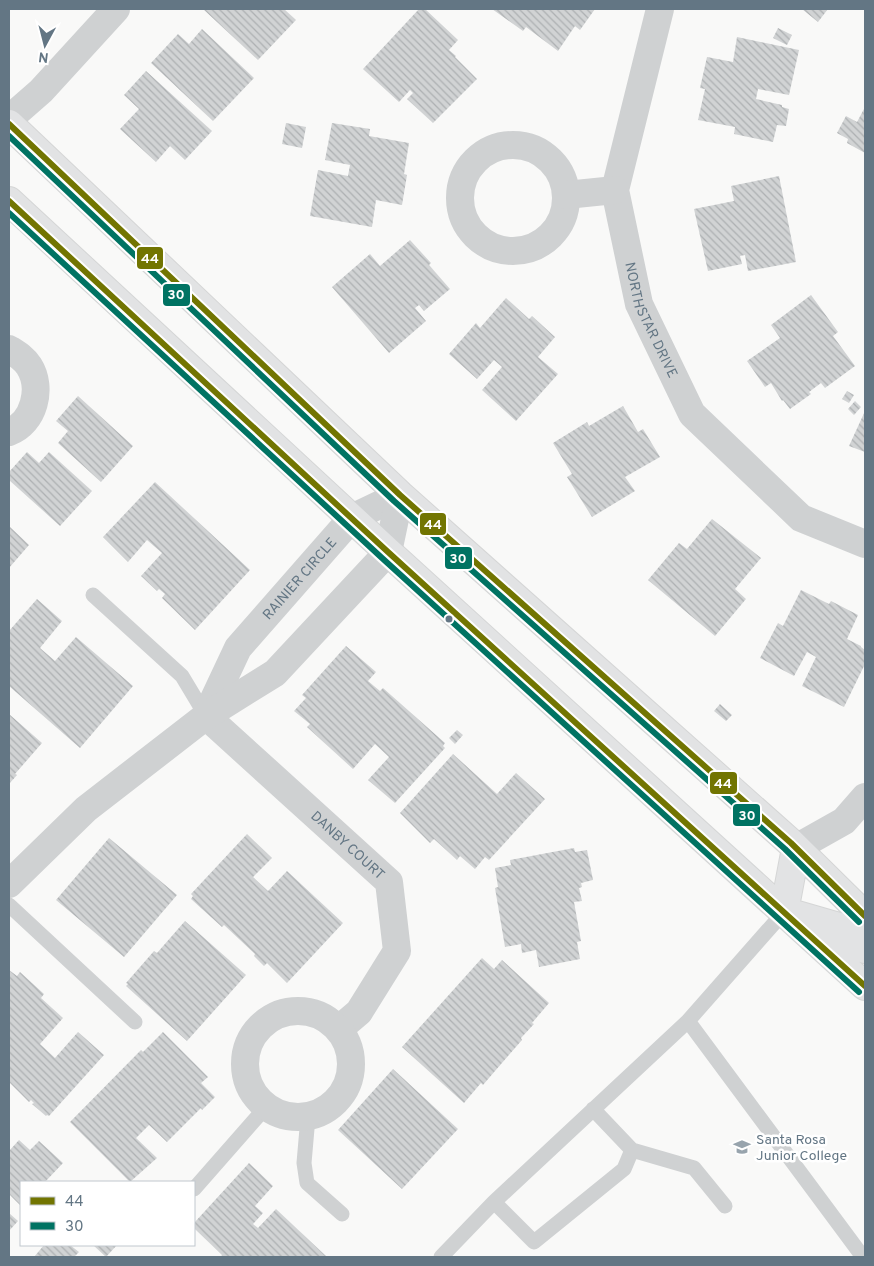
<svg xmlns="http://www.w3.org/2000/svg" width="874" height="1266" font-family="Overpass,sans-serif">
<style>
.building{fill:url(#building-back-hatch)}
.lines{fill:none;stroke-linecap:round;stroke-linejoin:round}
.secondary-casing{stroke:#d5d6d6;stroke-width:30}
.lane{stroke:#cfd1d2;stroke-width:15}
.street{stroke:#cfd1d2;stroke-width:28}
.secondary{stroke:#e2e3e4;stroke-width:28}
.bus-1-casing{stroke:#fff;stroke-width:10}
.bus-2-casing{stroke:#fff;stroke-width:10}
.bus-1{stroke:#727501;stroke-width:6}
.bus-2{stroke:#007363;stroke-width:6}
.bus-dot{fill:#637684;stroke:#fff;stroke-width:2}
.labels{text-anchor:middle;stroke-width:5;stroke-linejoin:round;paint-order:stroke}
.street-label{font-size:14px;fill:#637684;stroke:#fff}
.poi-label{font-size:14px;fill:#637684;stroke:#fff;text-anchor:start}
.line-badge{stroke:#fff;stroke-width:2}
.badge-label{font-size:14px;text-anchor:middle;font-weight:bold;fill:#fff}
</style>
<defs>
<pattern id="building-back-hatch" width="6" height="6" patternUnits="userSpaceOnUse" patternTransform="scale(1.25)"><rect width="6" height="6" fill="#d1d3d4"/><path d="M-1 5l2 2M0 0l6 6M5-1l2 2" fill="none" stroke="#adb0b2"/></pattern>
</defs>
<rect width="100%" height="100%" fill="#f9f9f8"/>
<path class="building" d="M203,9H284L296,20L258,60Z
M419,9H425L458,40L449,50L456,56L455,57L477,79L433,123L407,99L413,93L410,90L399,102L363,69Z
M492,9H595L580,30L575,26L558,51L526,27L523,31Z
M802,9H828L818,22Z
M778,28L792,35L787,45L773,38Z
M202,29L254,78L213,121L151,63L178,34L189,44Z
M737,37L799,50L789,95L758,89L756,99L782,105V107L789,109L786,126L777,125L773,142L734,134L735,127L698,120L705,89L700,88L707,57L733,62Z
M146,71L212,131L185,160L170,146L156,162L120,129L139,109L124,95Z
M865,107V153L847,143L848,139L837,133L846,116L857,122Z
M286,123L306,127L302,148L282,144Z
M332,123L370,129L369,136L409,143L404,174L407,175L402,205L376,200L372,227L310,216L318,170L348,176L350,165L325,160Z
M779,176L796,262L748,271L745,255L740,256L742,264L708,271L694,209L734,201L731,186Z
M410,240L431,263L429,265L450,289L424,311L419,305L415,308L426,321L389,353L332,287L370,254L380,266Z
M811,295L838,332L833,336L855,366L825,388L821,383L809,392L811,394L790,409L783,400L782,401L771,383L765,387L747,361L780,338L771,325Z
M506,298L529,319L532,316L555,337L538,357L558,374L516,421L482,390L502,367L494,360L477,379L449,354L476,323L480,328Z
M847,391L854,395L849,403L842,399Z
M78,396L133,446L101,482L58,443L68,431L56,421Z
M855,401L861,407L854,415L848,409Z
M623,406L638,432L643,429L660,457L625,477L635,491L592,517L567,477L572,474L553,443L587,422L589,426Z
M865,411V452L849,446Z
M27,452L39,463L49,452L92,491L60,526L9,480V472Z
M155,482L250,570L195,630L162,598L165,594L159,589L157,591L141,576L162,553L147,540L128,562L103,537Z
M712,519L761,558L735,589L746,599L715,636L648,580L679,543L687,549Z
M9,526L29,545L9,568Z
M801,590L829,604L831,601L858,615L847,639L861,646V647L865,650V664L844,707L802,686L816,657L807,652L794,676L760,658L778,623L783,626Z
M37,599L62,621L40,648L55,661L76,637L133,686L80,748L9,686V631Z
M346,646L376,672L368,681L380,691L383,688L445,743L443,746L445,748L395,803L368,780L389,757L375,744L353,769L307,727L310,724L294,711L306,698L302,695Z
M720,704L732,715L726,721L714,711Z
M9,714L42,743L15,774L17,775L9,784Z
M457,730L463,735L455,744L449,738Z
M453,754L497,794L516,773L545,799L489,860L485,857L475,869L460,856L457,860L434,839L430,843L400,813Z
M247,834L272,858L253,877L268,891L287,871L343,923L287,983L267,963L264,966L254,956L255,954L224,925L222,927L191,899L193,896L191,894Z
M109,838L177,895L124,957L56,900Z
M574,848L575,852L587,850L593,880L581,883L582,887L579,888L582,901L574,902L581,941L577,942L580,959L539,967L536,950L522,953L521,944L505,947L495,888L498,887L495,868L511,865L510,860Z
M185,921L246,975L187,1041L126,986L128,984L126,983L154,951L157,953Z
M482,958L494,969L502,960L549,1003L532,1023L534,1024L521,1038L522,1040L495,1071L483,1085L481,1083L464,1103L402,1047Z
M9,970L17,976L20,972L44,994L41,998L63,1018L40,1044L55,1058L78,1032L104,1055L49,1116L47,1115L46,1116L32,1104L34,1103L31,1100L29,1102L9,1082Z
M163,1032L208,1077L201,1083L215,1097L202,1110L201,1108L167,1142L149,1125L136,1138L157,1158L130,1182L70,1122L141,1050L143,1052Z
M393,1069L458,1129L402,1189L338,1130Z
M19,1140L30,1150L39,1141L63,1163L45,1182H21V1206L9,1194V1151Z
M249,1163L273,1186L255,1206L263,1213L253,1224L258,1228L276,1209L327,1257H221L222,1255L194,1228V1223Z
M9,1213L18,1221L9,1231Z
M44,1245H70L79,1252L74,1257H34Z
M93,1245H117L106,1257Z"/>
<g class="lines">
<g class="secondary-casing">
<path id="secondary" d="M9,124L400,495L791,843L865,916
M9,201L388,552L865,986
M784,912L796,848
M790,913L842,928L865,949"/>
</g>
<path class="lane" d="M93,595L182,676L206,716
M9,905L135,1022
M688,1021L863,1257
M593,1109L632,1150L694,1168L725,1206
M308,1117L304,1163L307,1183L342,1214
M194,1189L266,1107
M494,1202L534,1242L624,1169L632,1150
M441,1257L494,1202L688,1021L784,912"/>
<g class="street">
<path id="s1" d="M660,9L615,190L639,304L692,414L801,518L865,544"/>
<path d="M9,119L41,91L116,9"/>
<circle cx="513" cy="198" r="53"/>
<path d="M566,195L615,190"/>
<path d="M9,349C17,354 24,358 29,366C43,388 34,423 9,432"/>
<path id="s2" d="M206,716L389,882L397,951L359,1012L339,1029"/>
<path id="s3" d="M206,716L238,648L352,518L400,495"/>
<path d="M796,848L844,821L865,797"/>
<path d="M9,884L86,809L206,716L275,673L388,552L400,495"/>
<circle cx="298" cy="1064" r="53"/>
</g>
<use href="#secondary" class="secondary"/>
<g class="bus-1-casing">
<path id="bus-1" d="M9,124L400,495L791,843L865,916
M9,201L388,552L865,986"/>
</g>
<g class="bus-2-casing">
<path id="bus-2" d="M9,136L394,501L785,849L859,922
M9,213L382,558L859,992"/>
</g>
<use href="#bus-1" class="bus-1"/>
<use href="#bus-2" class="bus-2"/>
</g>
<defs>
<g id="university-bare" transform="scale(1.35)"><path d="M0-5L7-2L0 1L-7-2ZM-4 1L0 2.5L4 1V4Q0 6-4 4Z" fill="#98a4ad" stroke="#fff" stroke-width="2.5" paint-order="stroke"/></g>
</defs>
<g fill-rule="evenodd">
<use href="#university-bare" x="742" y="1147"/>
</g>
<circle class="bus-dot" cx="449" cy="619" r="4.5"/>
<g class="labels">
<g class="street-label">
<text dy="5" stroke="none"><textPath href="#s1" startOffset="322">NORTHSTAR DRIVE</textPath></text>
<text dy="5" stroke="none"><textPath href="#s3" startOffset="168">RAINIER CIRCLE</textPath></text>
<text dy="5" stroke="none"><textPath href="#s2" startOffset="192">DANBY COURT</textPath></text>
</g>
<g class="poi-label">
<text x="756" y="1144">Santa Rosa<tspan x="756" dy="16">Junior College</tspan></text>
</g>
</g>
<g class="line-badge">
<rect x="136" y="246" width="28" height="24" rx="5" fill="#727501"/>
<rect x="162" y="283" width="29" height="24" rx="5" fill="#007363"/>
<rect x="419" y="512" width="28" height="24" rx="5" fill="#727501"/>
<rect x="444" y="546" width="29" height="24" rx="5" fill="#007363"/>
<rect x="709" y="771" width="29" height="24" rx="5" fill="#727501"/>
<rect x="732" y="803" width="29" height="24" rx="5" fill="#007363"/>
</g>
<g class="badge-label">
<text x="150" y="263">44</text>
<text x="176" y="299">30</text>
<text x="433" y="529">44</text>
<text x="458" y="563">30</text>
<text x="723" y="788">44</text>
<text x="747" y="820">30</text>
</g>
<rect width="874" height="1266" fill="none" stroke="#637684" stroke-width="20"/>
<rect x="20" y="1181" width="175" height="65" fill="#ffffff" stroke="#c1c8ce"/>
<rect x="30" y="1197" width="25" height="8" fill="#727501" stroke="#c1c8ce"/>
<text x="65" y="1206" font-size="15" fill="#637684">44</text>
<rect x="30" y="1222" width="25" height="8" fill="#007363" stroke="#c1c8ce"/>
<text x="65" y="1231" font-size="15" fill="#637684">30</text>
<g transform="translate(45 45) rotate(187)" stroke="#ffffff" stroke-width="4" paint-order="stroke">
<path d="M0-4L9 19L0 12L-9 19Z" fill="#637684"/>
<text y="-8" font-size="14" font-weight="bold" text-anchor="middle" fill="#637684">N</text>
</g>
</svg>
